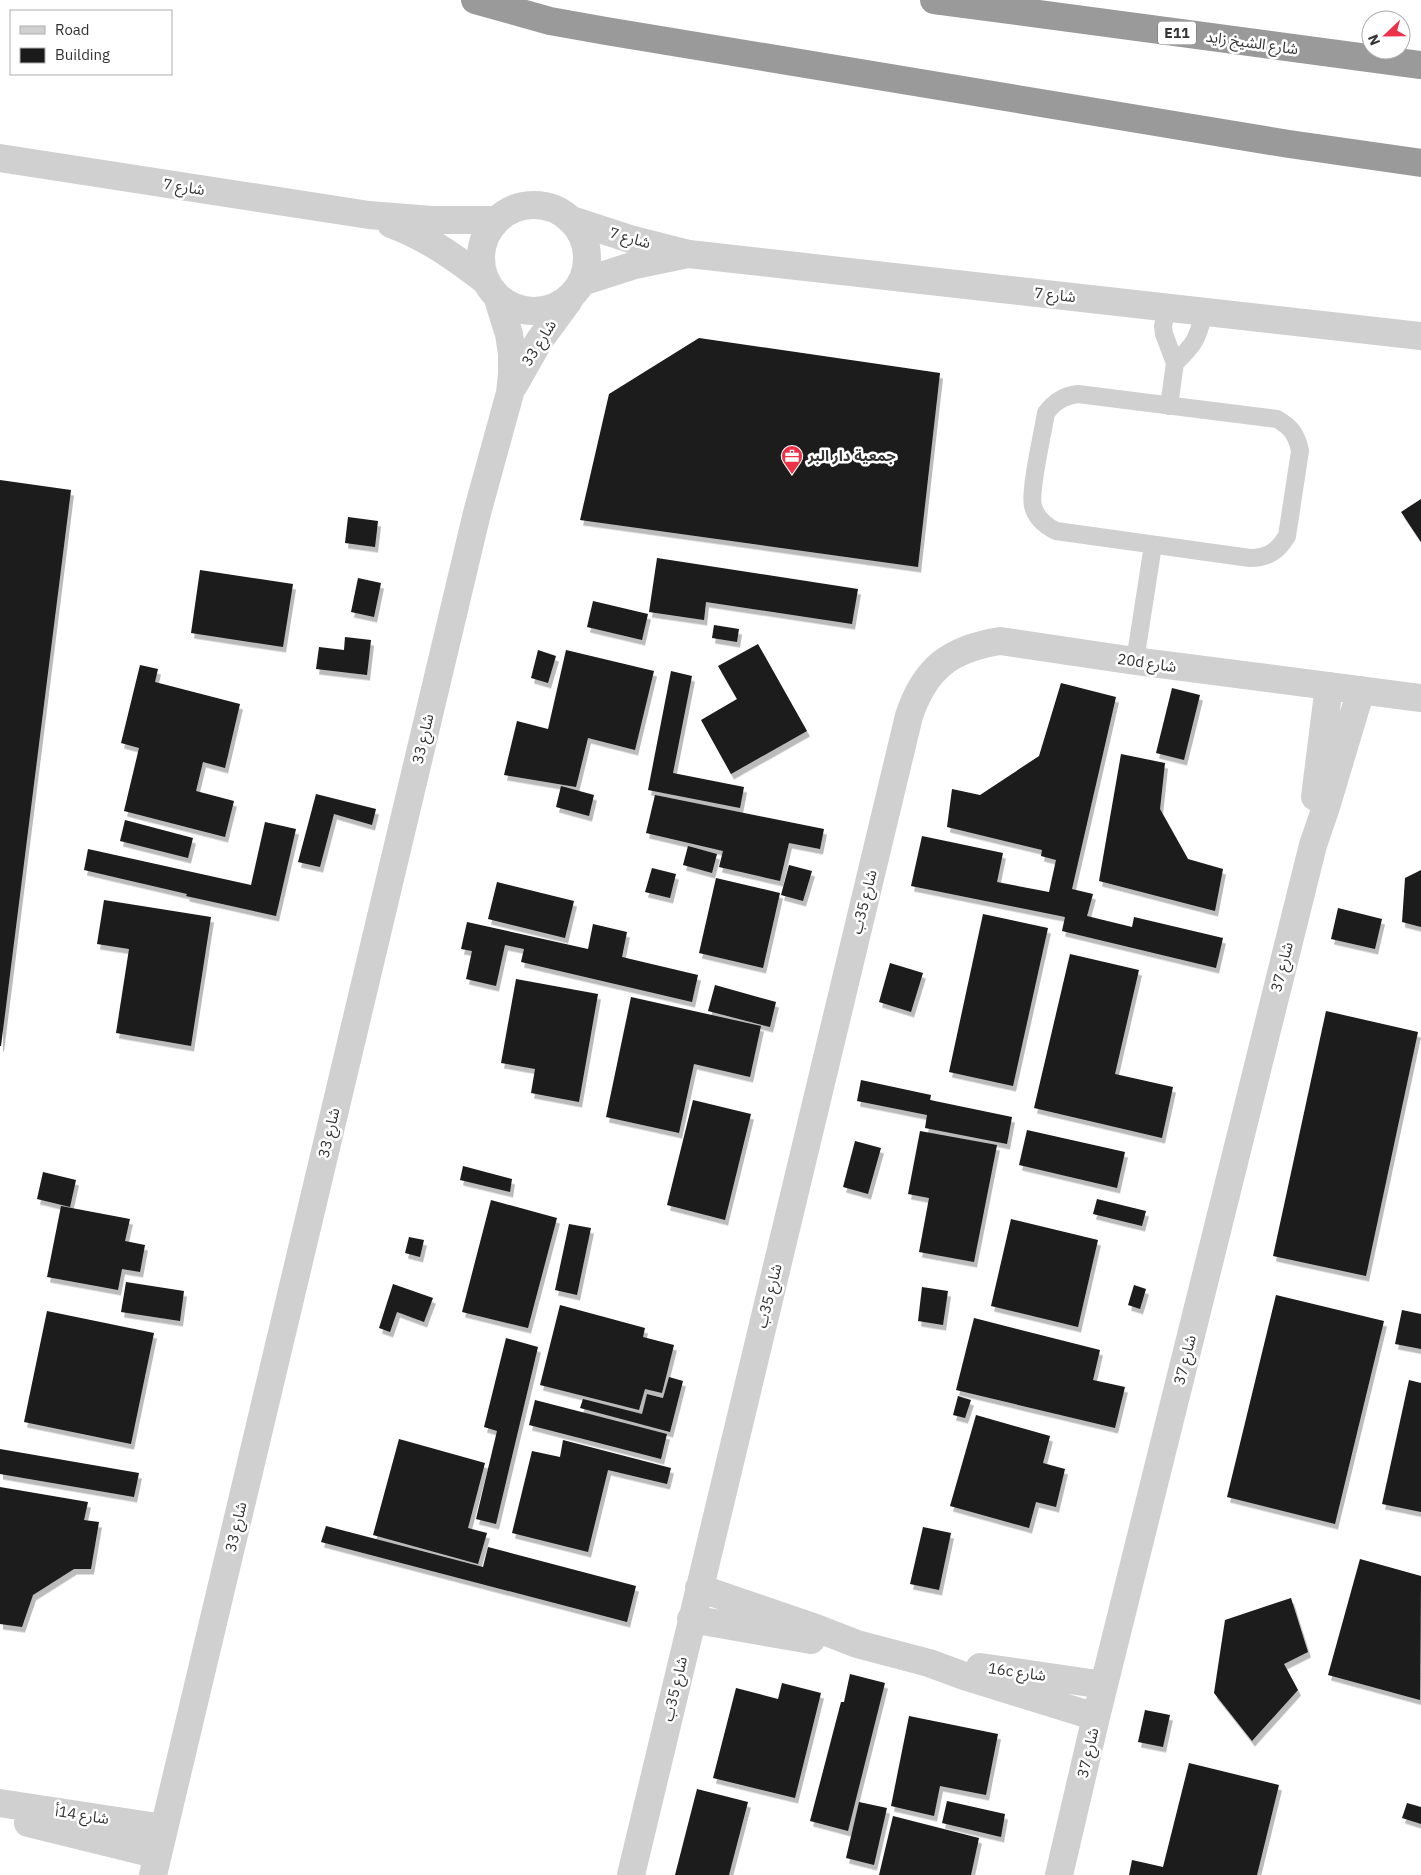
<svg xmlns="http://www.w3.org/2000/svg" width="1421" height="1875" font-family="'IBM Plex Sans','Noto Sans Arabic',sans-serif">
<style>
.building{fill:#1a1a1a;filter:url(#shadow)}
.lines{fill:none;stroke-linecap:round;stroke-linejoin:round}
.service{stroke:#d0d0d0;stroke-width:18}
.minor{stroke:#d0d0d0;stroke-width:28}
.motorway{stroke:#9a9a9a;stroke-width:28}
.labels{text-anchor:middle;stroke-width:5;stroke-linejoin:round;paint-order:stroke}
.shield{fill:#fff;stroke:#707070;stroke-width:1}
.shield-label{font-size:14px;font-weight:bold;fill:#333}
.street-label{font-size:15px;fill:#333;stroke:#fff}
.poi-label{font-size:15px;font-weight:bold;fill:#333;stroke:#fff;text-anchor:start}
</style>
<defs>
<filter id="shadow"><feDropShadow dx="3" dy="5.5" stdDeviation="0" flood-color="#0004"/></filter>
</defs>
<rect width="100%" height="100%" fill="#fff"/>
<path class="building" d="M699,338L940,373L918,567L580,520L609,394Z
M0,480L71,490L1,1046H0Z
M1421,499V542L1401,512Z
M348,517L378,521L375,547L345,543Z
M657,558L858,589L852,624L706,602L704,620L649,612Z
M200,570L293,584L283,647L191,633Z
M358,578L381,583L374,617L351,612Z
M593,601L648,614L642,640L587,627Z
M714,625L739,629L737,642L712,638Z
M345,637L371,640L367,675L316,669L319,647L344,650Z
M758,644L807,731L731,774L701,720L737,699L718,666Z
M538,650L556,656L548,683L531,678Z
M566,650L654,671L635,750L588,738L576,787L504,775L517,721L548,729Z
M140,665L158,669L155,682L240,704L225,768L203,762L196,791L234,801L225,837L124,811L139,748L121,743Z
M671,671L692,676L673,773L744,787L740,808L648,790Z
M1061,683L1116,697L1072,889L1093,894L1087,916L1132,927L1134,917L1223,938L1216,968L1062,931L1065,917L911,886L922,836L1003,853L997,882L1049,892L1056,860L1041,856L1042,850L947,827L952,789L980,795L1039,756Z
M1172,688L1200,695L1184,760L1156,753Z
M1121,754L1165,763L1160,809L1188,859L1223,869L1215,911L1099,881Z
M561,786L594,795L589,816L556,807Z
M316,794L376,809L372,825L334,814L320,867L298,862Z
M655,795L824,829L820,849L789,843L780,881L719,867L723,851L646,833Z
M125,820L193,838L188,858L120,841Z
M265,822L296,829L276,916L186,896L187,894L84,870L88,849L251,885Z
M688,846L717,854L712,873L683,865Z
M789,865L812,871L803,901L781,895Z
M652,868L676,874L670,898L645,892Z
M1421,870V927L1402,922L1405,878Z
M716,878L780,893L763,968L699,953Z
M497,882L574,901L565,938L488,919Z
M104,900L211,917L191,1046L116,1033L129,949L97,944Z
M1338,908L1382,919L1375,949L1331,939Z
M983,914L1048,928L1013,1086L949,1072Z
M467,922L588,949L593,924L627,932L622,957L698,975L692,1002L521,962L524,949L505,945L496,986L466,979L472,951L461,949Z
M1070,954L1139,970L1115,1074L1173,1087L1162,1138L1034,1108Z
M890,963L923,973L911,1012L879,1002Z
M516,979L598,994L579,1102L531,1093L535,1069L501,1063Z
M715,985L776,1002L770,1027L708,1011Z
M631,997L761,1026L750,1077L694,1064L679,1133L606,1117Z
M1326,1011L1418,1032L1366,1276L1273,1256Z
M861,1080L931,1095L930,1100L1012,1117L1007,1144L925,1128L927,1115L857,1101Z
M693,1100L751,1114L725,1220L667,1205Z
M1027,1130L1125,1152L1117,1188L1019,1165Z
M920,1131L997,1145L974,1262L919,1252L929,1198L908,1194Z
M855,1141L881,1148L868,1194L843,1187Z
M463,1166L512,1179L510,1192L460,1180Z
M43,1172L76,1180L70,1207L37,1199Z
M1097,1199L1146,1211L1142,1226L1093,1214Z
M491,1200L557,1218L528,1328L462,1312Z
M61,1206L130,1219L125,1241L145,1245L140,1272L122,1269L118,1290L47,1277Z
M1011,1219L1098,1240L1078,1327L991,1306Z
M569,1224L591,1228L577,1295L555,1290Z
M409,1237L424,1240L420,1257L405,1253Z
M126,1282L184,1291L180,1321L121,1312Z
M393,1284L433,1298L424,1322L397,1312L390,1332L379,1328Z
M1134,1285L1146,1289L1140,1309L1128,1305Z
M922,1287L948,1291L943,1325L918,1321Z
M1276,1295L1384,1321L1335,1524L1227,1497Z
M560,1305L645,1328L643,1337L674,1345L662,1393L645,1389L639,1410L540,1385Z
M1402,1310L1421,1314V1349L1395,1344Z
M47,1311L154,1333L131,1444L24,1422Z
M974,1318L1100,1350L1093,1380L1125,1387L1115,1428L956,1390Z
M506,1338L538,1347L496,1524L476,1519L497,1431L484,1427Z
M669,1377L683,1381L670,1432L580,1408L583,1399L642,1414L647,1394L663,1398Z
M1409,1380L1421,1383V1512L1382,1504Z
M958,1396L971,1400L965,1418L953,1415Z
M535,1400L667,1434L661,1459L529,1425Z
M976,1415L1050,1436L1043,1463L1065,1469L1056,1507L1036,1502L1029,1528L950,1506Z
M399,1439L485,1463L468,1528L487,1533L478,1564L373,1535Z
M563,1440L671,1468L667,1484L608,1470L588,1552L512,1533L532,1451L560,1457Z
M0,1449L139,1473L134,1497L0,1474Z
M0,1487L88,1502L84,1520L99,1522L91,1569H74L33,1595L22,1627L0,1624Z
M326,1526L483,1567L488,1547L636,1586L627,1622L321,1542Z
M923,1527L951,1533L939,1590L910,1584Z
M1360,1559L1421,1576L1420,1700L1328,1675Z
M1291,1598L1308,1652L1284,1664L1298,1690L1252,1741L1214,1693L1225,1620Z
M850,1674L885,1683L848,1831L810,1821L841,1702H844Z
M782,1683L821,1693L795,1798L713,1778L736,1688L778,1699Z
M1145,1710L1170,1715L1163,1747L1138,1742Z
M909,1716L998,1734L986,1795L940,1786L934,1816L891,1806Z
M1189,1763L1279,1785L1257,1875H1129L1132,1860L1163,1867Z
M697,1789L748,1802L729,1875H675Z
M947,1801L1005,1814L1001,1837L942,1823Z
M859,1802L887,1808L874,1865L846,1858Z
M1407,1803L1421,1807V1824L1402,1818Z
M893,1816L979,1838L971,1875H879Z"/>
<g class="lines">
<path class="service" d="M1167,307L1163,326L1164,334L1175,363L1169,406
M1175,363C1195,344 1198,338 1204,312
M1078,394L1277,419C1291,427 1297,435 1300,451L1287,536C1278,551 1268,558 1250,558L1056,531C1046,526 1036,518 1033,506C1029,492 1043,432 1046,413C1055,401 1064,396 1078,394Z
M1135,661L1153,545"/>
<path class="minor" d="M0,158L369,215L432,220H497
M481 258a53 53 0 1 1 106 0a53 53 0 1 1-106 0Z
M572,220L630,239L689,254L1421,336
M391,224C427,237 457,259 487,282
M582,282L635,265L683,255
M514,385L539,341L569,300
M1315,797L1329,686
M699,1588L816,1628L857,1644L929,1663L967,1677L1096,1717
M691,1619L811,1640
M980,1667L1104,1685
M0,1803L164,1828
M28,1823L158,1855
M153,1875L477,513L510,393L512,374V354L509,334L497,296
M631,1875L909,716C925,668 950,649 1000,641L1135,661L1421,698
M1059,1875L1096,1717L1313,845L1326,807L1361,690"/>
<path class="motorway" d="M475,0L550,21L606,31L1289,144L1421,163
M934,0L1421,65"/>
</g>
<defs>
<g id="office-pin" transform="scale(1.125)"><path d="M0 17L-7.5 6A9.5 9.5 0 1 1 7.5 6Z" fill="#ec3249" stroke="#fff"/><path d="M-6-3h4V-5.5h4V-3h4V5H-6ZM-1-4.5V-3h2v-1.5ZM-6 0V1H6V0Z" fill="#fff"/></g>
</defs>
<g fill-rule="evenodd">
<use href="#office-pin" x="792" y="456"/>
</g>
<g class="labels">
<rect class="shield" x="1158" y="21.5" width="38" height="23" rx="4"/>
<g class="shield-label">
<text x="1177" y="38">E11</text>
</g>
<g class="street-label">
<text transform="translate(1252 43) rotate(8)" y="5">شارع الشيخ زايد</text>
<text transform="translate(184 187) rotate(9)" y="5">شارع 7</text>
<text transform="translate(630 238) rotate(16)" y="5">شارع 7</text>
<text transform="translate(1055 295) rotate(6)" y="5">شارع 7</text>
<text transform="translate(539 343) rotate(-58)" y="5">شارع 33</text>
<text transform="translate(1147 663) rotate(8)" y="5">20d شارع</text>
<text transform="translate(423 739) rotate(-77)" y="5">شارع 33</text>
<text transform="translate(864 902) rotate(-76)" y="5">شارع 35ب</text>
<text transform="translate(1282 967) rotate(-76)" y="5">شارع 37</text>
<text transform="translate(329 1133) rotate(-77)" y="5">شارع 33</text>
<text transform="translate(769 1296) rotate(-76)" y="5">شارع 35ب</text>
<text transform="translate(1185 1360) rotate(-76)" y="5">شارع 37</text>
<text transform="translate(236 1527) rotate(-77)" y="5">شارع 33</text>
<text transform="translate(1017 1672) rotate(8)" y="5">16c شارع</text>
<text transform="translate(675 1689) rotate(-77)" y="5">شارع 35ب</text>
<text transform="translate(1088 1753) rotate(-77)" y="5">شارع 37</text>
<text transform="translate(82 1815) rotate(9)" y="5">شارع 14أ</text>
</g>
<g class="poi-label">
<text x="808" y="461">جمعية دار البر</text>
</g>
</g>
<rect x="10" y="10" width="162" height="65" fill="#ffffff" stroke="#adadad"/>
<rect x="20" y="26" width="25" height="8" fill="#d0d0d0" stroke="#adadad"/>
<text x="55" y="35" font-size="15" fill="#333333">Road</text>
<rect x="20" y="48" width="25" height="15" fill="#1a1a1a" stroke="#adadad"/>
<text x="55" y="60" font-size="15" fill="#333333">Building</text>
<g transform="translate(1386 35) rotate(248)"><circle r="24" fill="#ffffff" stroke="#adadad"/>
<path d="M0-4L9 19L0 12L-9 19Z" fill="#ec3249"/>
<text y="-8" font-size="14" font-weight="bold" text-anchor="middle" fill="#333333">N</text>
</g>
</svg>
